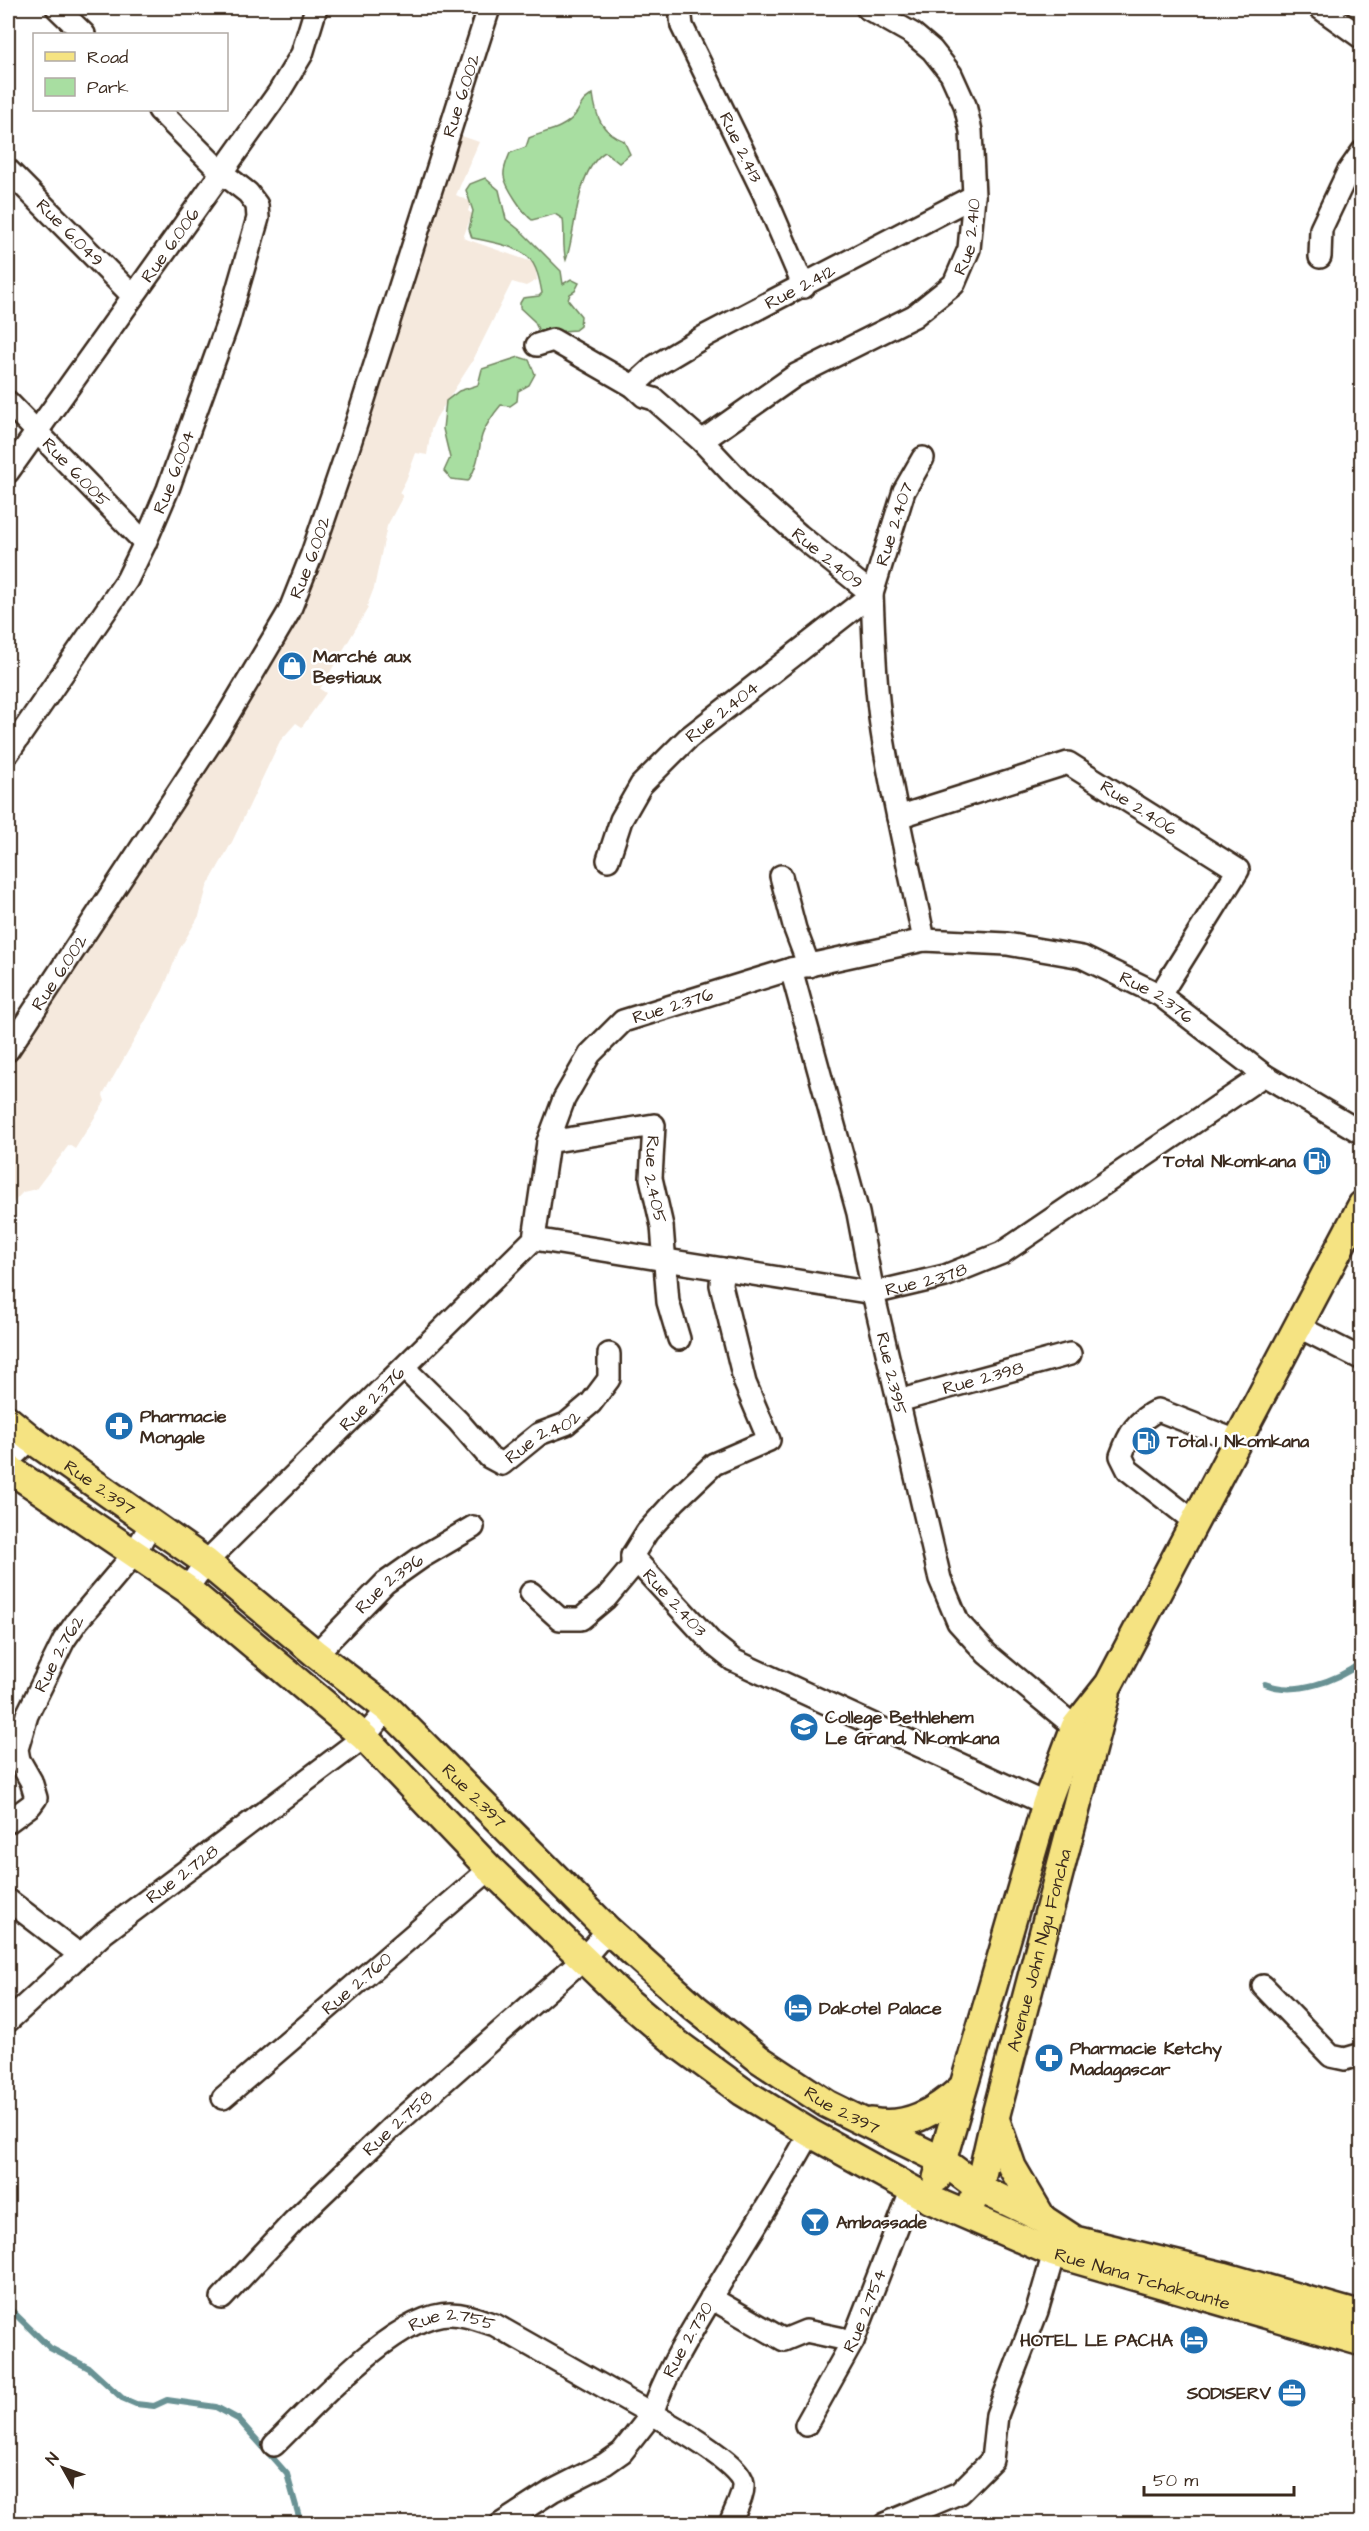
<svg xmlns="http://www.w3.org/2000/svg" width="1369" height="2531" font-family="'Architects Daughter',sans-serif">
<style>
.built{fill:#f5e9dd}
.green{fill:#a8dea1;stroke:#728460;stroke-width:1.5}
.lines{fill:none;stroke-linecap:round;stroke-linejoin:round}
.stream{stroke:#699294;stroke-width:6}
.minor-casing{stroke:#3b2a1e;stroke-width:26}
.major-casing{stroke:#3b2a1e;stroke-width:32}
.minor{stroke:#fff;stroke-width:21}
.major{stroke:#f5e382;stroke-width:27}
.labels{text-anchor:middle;stroke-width:5;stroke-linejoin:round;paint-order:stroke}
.street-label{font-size:18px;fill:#3b2a1e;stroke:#fff}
.poi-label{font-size:18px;font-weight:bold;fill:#3b2a1e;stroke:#fff;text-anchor:start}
</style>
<rect width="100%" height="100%" fill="#fff"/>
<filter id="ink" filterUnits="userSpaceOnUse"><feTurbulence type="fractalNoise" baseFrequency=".0167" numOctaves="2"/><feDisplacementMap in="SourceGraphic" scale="12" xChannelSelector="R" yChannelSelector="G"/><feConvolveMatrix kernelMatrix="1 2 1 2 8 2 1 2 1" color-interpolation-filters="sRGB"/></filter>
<g filter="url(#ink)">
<path class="built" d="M459,135L479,142L456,195L471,202L468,211L472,214L463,238L535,263L537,280L526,286L512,282L472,362L436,418L431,430L427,455L416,453L406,480L399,493L403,496L387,526L374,588L367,606L368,608L320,689L326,693L302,727L296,723L280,741L232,842L207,887L199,916L179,950L163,990L103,1095L105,1101L75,1149L69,1145L36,1189L23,1192L9,1207L8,1038L283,617Z"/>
<path class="green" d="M593,94C596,117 601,132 624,141L630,154L619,163L605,152C575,171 577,229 566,260C562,247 565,233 563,219L555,214L532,220C524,214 505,186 504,176C503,168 507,161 510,153L526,147L529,138C545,131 563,130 575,115C583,104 579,103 593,94Z
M485,178L499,190L506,219L522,232L561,271L563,284L571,279L579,283L575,291L570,294L568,300L581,316L580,326L575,330L563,331L557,336L542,337L534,321L520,308V303L523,298L539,296L542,293C540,282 537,265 528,257C517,246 487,241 472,238L469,229L473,211L466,190L470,184Z
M519,357L529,360L535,374L529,385L518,391L517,401L510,406L501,405C494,413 483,429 481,439C479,453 477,468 468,481L451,479L444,471L450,458L443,429L446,401L459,391L478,385L482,369Z"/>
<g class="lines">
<path class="stream" d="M1265,1684C1295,1696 1337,1681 1362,1662
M8,2307L50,2348L89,2368L122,2398L136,2404L154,2406L167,2400L216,2407L238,2419L287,2474L301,2524"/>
<g class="minor-casing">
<g id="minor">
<path d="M57,8L84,34"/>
<path id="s1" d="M680,8L682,26L764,194L804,287"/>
<path d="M1320,8L1362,38"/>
<path id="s2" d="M8,170L133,296"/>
<path d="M1320,257L1321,229L1348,172L1362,152"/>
<path id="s3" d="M537,345L553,340L633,386L644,396L654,399L702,441L746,488L799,535L872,594C874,640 875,686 882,732C893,802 910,871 924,940"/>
<path id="s4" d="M633,386L655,366L707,335L974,196"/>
<path id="s5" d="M8,402L145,543"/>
<path id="s6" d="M702,441L796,375L914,316L954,284L969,249L974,196L971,131L965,105L951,74L932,50L913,34L867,8"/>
<path id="s7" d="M8,472L279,92L302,54L316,8"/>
<path id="s8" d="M8,753L127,580L145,543L168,489L228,322L258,218L257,205L248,193L221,172L159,110"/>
<path id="s9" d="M898,817L1068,763L1238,870L1160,995"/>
<path id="s10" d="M608,860L621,820L641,785L688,738L872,594L904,491L923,458"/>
<path d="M781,876L795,929L809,966"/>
<path id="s11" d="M791,969L858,1213L873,1293L940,1579L958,1622L987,1654L1075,1727"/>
<path id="s12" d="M8,1050L219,730L289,612L312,554L349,446L489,8"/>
<path id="s13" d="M548,1142L654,1125L651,1178L662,1226L668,1302L679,1339"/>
<path id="s14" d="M534,1239L873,1293L945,1276L1002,1253L1264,1075"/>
<path id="s15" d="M722,1269L721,1285L745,1383L769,1440L714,1464L675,1501L647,1532L632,1556L713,1644L733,1660L1046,1804"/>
<path d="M1297,1326L1362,1359"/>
<path id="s16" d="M405,1369L458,1421L489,1457L502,1464L539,1434L566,1424L591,1403L609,1379V1354"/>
<path id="s17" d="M898,1401L1070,1354"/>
<path d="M8,1461L31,1439"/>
<path d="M1195,1522L1128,1470L1121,1456C1129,1434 1136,1421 1158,1410L1237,1441"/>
<path id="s18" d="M187,1589L206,1562L534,1239L548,1142L564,1099L590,1054L623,1021L791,969L924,940L1007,944L1082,957L1160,995L1264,1075L1362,1133"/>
<path d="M531,1593L560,1619H581L606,1598L632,1567V1556"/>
<path id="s19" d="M316,1654L385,1583L422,1557L473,1527"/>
<path id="s20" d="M8,1822L31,1805L36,1798L31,1781L19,1760L17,1749L27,1715L64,1640L78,1620L134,1554L151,1524"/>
<path d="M8,1900L80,1955"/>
<path d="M1263,1986L1331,2056L1345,2059L1362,2054"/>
<path id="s21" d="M8,2021L105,1932L364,1737L388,1709"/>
<path id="s22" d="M223,2098L490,1869"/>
<path id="s23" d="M222,2298L294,2221L392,2127L583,1959L608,1930"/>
<path d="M711,2298L784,2340L806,2331L853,2341"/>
<path id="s24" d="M806,2425L853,2341L912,2189"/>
<path id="s25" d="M274,2445C313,2407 395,2314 450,2314C466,2314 480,2320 495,2325L652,2414L622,2452L605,2464L552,2491L501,2524"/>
<path id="s26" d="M730,2524C734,2512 744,2496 743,2484C742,2464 670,2424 652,2414C665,2375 685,2342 706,2307C740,2249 778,2192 810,2133"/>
<path d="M885,2524L959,2493L992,2460L997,2415L1037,2311L1054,2253"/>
</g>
</g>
<g class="major-casing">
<g id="major">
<path id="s27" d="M8,1420L31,1439L206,1562L316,1654L388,1709L608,1930L695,2008L759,2059L827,2104L943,2161L979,2188L1043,2219L1075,2240L1223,2276L1362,2316"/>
<path id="s28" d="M8,1468L187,1589L364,1737L490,1869L627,2001L679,2045L743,2092L810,2133L929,2199L1054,2253L1362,2342"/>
<path d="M996,2121L1012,2167L1042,2218"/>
<path d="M871,2122C907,2129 935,2112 961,2089"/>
<path d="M937,2178L1046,1804L1075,1727L1109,1684L1362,1205"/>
<path id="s29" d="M972,2202L979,2188L995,2118L1106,1694"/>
</g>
</g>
<use href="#minor" class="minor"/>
<use href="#major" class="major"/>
</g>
</g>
<defs>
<g id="shop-disc" transform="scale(1.5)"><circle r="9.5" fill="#1f6fb2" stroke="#fff"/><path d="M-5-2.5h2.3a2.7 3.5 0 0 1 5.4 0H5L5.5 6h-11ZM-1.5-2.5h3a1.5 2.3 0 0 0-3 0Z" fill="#fff"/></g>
<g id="fuel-disc" transform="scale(1.5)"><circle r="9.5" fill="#1f6fb2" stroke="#fff"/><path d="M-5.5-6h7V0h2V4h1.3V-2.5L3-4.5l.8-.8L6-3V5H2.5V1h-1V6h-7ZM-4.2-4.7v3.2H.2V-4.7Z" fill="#fff"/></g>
<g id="pharmacy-disc" transform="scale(1.5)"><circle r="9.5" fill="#1f6fb2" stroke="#fff"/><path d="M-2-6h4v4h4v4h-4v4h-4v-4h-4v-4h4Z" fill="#fff"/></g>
<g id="school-disc" transform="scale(1.5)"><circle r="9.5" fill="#1f6fb2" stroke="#fff"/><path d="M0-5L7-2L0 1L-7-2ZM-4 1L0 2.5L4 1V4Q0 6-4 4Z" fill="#fff"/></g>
<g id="hotel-disc" transform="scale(1.5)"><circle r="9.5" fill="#1f6fb2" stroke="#fff"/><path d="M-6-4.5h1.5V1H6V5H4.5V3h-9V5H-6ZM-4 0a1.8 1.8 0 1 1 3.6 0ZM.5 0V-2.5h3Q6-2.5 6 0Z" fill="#fff"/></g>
<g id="bar-disc" transform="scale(1.5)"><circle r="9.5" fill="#1f6fb2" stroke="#fff"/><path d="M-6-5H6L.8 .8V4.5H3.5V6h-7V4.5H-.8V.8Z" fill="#fff"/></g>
<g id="office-disc" transform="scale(1.5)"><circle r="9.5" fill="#1f6fb2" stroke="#fff"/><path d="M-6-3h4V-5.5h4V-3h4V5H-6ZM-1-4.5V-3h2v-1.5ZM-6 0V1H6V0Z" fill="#fff"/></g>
</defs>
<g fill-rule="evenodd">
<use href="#shop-disc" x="292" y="666"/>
<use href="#fuel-disc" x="1317" y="1161"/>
<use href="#pharmacy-disc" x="119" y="1426"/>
<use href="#fuel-disc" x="1146" y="1441"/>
<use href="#school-disc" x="804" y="1727"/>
<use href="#hotel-disc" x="798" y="2008"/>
<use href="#pharmacy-disc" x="1049" y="2058"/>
<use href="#bar-disc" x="815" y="2222"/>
<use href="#hotel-disc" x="1194" y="2340"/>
<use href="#office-disc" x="1292" y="2393"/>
</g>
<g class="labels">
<g class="street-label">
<text dy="6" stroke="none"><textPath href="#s12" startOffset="1065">Rue 6.002</textPath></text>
<text dy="6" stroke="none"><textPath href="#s1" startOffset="153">Rue 2.413</textPath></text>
<text dy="6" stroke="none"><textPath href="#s2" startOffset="88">Rue 6.049</textPath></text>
<text dy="6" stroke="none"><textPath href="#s6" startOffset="348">Rue 2.410</textPath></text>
<text dy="6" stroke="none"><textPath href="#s7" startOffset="279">Rue 6.006</textPath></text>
<text dy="6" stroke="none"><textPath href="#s4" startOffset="195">Rue 2.412</textPath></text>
<text dy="6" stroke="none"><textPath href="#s8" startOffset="328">Rue 6.004</textPath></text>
<text dy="6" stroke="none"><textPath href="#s5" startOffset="98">Rue 6.005</textPath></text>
<text dy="6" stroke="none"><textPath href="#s10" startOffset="456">Rue 2.407</textPath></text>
<text dy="6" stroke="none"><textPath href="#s12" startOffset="579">Rue 6.002</textPath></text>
<text dy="6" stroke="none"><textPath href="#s3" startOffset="370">Rue 2.409</textPath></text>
<text dy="6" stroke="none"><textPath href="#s10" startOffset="192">Rue 2.404</textPath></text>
<text dy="6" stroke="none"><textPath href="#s9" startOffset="262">Rue 2.406</textPath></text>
<text dy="6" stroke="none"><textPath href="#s12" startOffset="93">Rue 6.002</textPath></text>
<text dy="6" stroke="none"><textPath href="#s18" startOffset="1292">Rue 2.376</textPath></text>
<text dy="6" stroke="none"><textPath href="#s18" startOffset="788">Rue 2.376</textPath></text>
<text dy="6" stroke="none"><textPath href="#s13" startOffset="162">Rue 2.405</textPath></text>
<text dy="6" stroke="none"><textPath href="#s14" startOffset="398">Rue 2.378</textPath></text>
<text dy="6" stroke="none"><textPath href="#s11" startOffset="417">Rue 2.395</textPath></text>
<text dy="6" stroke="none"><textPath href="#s17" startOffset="88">Rue 2.398</textPath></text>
<text dy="6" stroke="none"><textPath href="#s18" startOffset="266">Rue 2.376</textPath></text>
<text dy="6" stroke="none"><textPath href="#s16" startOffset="186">Rue 2.402</textPath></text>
<text dy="6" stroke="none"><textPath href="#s27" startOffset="114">Rue 2.397</textPath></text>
<text dy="6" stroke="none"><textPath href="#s19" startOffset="102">Rue 2.396</textPath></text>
<text dy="6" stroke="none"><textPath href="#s15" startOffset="426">Rue 2.403</textPath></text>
<text dy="6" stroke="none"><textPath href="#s20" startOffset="195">Rue 2.762</textPath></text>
<text dy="6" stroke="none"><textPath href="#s27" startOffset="600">Rue 2.397</textPath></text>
<text dy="6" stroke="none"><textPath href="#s21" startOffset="228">Rue 2.728</textPath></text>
<text dy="6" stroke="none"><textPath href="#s29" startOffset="261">Avenue John Ngu Foncha</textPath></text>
<text dy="6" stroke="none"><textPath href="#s22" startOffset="176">Rue 2.760</textPath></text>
<text dy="6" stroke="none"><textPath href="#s27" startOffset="1086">Rue 2.397</textPath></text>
<text dy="6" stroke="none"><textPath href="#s23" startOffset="248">Rue 2.758</textPath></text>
<text dy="6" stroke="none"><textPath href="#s28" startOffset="1410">Rue Nana Tchakounte</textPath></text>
<text dy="6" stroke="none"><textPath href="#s24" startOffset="129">Rue 2.754</textPath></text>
<text dy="6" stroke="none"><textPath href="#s25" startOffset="225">Rue 2.755</textPath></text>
<text dy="6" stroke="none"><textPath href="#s26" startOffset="242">Rue 2.730</textPath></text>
</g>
<g class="poi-label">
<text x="313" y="662">Marché aux<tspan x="313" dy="21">Bestiaux</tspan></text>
<text x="1296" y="1167" text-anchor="end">Total Nkomkana</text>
<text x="140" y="1422">Pharmacie<tspan x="140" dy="21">Mongale</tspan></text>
<text x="1167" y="1447">Total 1 Nkomkana</text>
<text x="825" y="1723">College Bethlehem<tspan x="825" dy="21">Le Grand, Nkomkana</tspan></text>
<text x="819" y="2014">Dakotel Palace</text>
<text x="1070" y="2054">Pharmacie Ketchy<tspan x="1070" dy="21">Madagascar</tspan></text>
<text x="836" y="2228">Ambassade</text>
<text x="1173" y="2346" text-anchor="end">HOTEL LE PACHA</text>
<text x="1271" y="2399" text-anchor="end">SODISERV</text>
</g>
</g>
<rect width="1369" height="2531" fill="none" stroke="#fff" stroke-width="30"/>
<rect x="15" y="15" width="1339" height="2501" fill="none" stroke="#3b2a1e" stroke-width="2" filter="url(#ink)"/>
<rect x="33" y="33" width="195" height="78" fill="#ffffff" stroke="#b1aaa5" stroke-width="1.5"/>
<rect x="45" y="52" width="30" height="9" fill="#f5e382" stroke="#b1aaa5" stroke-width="1.5"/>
<text x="87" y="63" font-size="18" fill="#3b2a1e">Road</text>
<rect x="45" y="78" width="30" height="18" fill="#a8dea1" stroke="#b1aaa5" stroke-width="1.5"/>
<text x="87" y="93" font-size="18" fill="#3b2a1e">Park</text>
<g transform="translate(63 2468) rotate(310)" stroke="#ffffff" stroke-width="4.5" paint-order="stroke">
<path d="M0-4.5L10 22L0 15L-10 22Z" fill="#3b2a1e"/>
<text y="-9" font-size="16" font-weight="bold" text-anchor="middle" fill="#3b2a1e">N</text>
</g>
<path d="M1144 2486v9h150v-9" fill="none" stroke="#3b2a1e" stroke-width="3"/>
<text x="1153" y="2486" font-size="18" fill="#3b2a1e" stroke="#ffffff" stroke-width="4.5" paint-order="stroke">50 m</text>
</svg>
